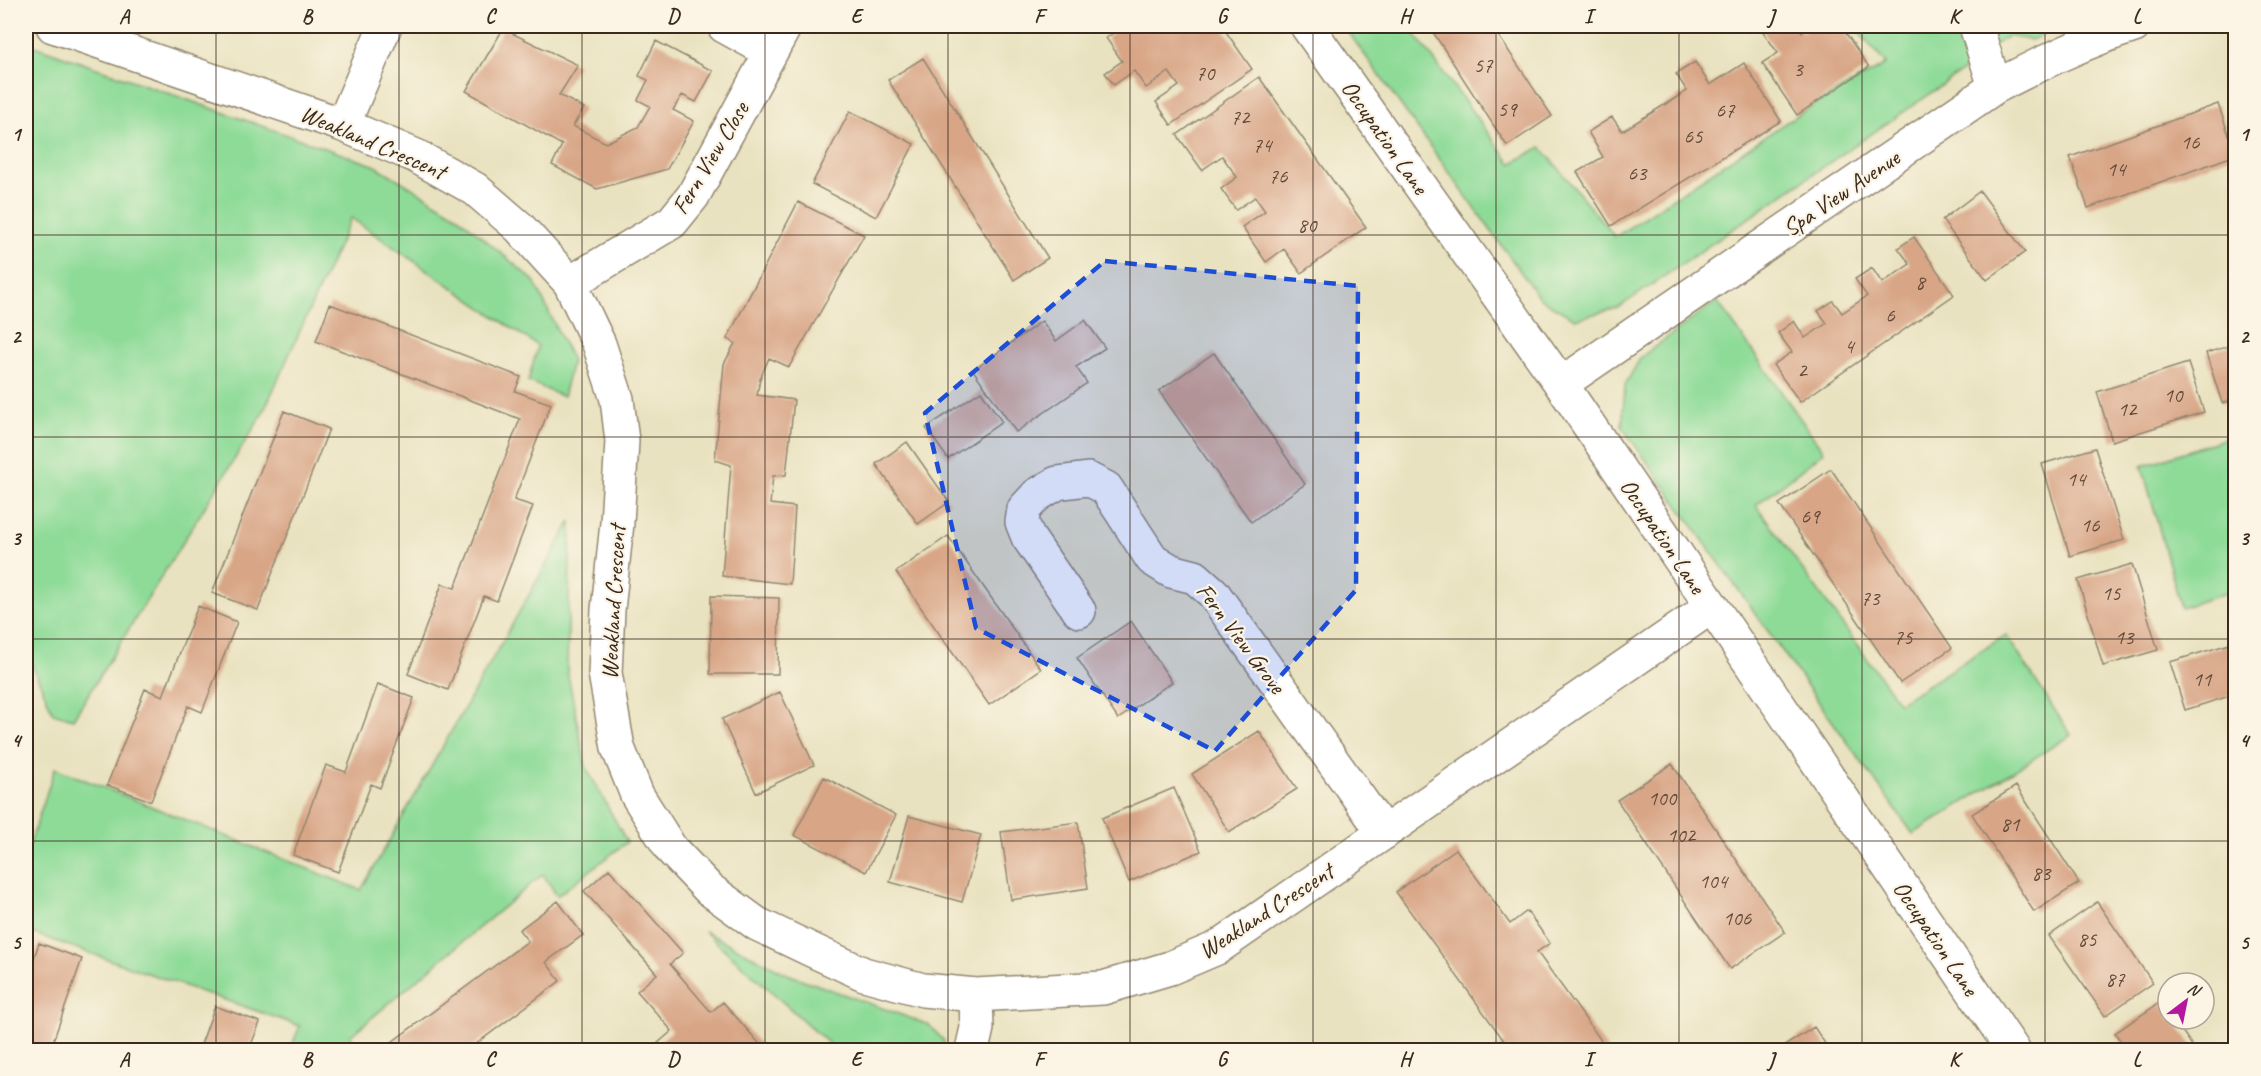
<svg xmlns="http://www.w3.org/2000/svg" width="2261" height="1076" font-family="Caveat,sans-serif">
<style>
.green{fill:#8edb98;stroke:#64825b;stroke-width:1.5}
.building{fill:#d8a586}
.lines{fill:none;stroke-linecap:round;stroke-linejoin:round}
.minor-casing{stroke:#92866f;stroke-width:36}
.tertiary-casing{stroke:#92866f;stroke-width:36}
.minor{stroke:#fff;stroke-width:33}
.tertiary{stroke:#fff;stroke-width:33}
.marked{fill:#1d4ed8;fill-opacity:0.2;stroke:#1d4ed8;stroke-width:4.5;stroke-dasharray:12 8;stroke-linejoin:round}
.grid{fill:none;stroke:#3b2a1e;stroke-width:1.5;stroke-opacity:0.55}
.labels{text-anchor:middle;stroke-width:4.5;stroke-linejoin:round;paint-order:stroke}
.number-label{font-size:21px;fill:#624938}
.street-label{font-size:24px;fill:#3b2a1e;stroke:#fcf5e5}
.neatline{fill:none;stroke:#3b2a1e;stroke-width:2}
.grid-label{font-size:20px;text-anchor:middle;font-weight:bold;fill:#3b2a1e}
</style>
<rect width="100%" height="100%" fill="#fcf5e5"/>
<filter id="ink" filterUnits="userSpaceOnUse"><feTurbulence type="fractalNoise" baseFrequency=".0167" numOctaves="2"/><feDisplacementMap in="SourceGraphic" scale="12" xChannelSelector="R" yChannelSelector="G"/><feConvolveMatrix kernelMatrix="1 2 1 2 8 2 1 2 1" color-interpolation-filters="sRGB"/></filter>
<filter id="wash" filterUnits="userSpaceOnUse"><feTurbulence type="fractalNoise" baseFrequency=".008" numOctaves="4" result="noise"/><feDisplacementMap in="SourceGraphic" scale="24" xChannelSelector="R" yChannelSelector="G"/><feGaussianBlur stdDeviation="1.35" result="paint"/><feColorMatrix in="noise" values="0 0 0 0 0 0 0 0 0 0 0 0 0 0 0 0 0 1.4 0 .05"/><feComposite in="paint" operator="in"/></filter>
<g filter="url(#wash)">
<rect width="100%" height="100%" fill="#e9e2c0"/>
<path class="green" d="M1344,26H1409L1511,164L1541,147L1615,237L1797,115L1886,64L1854,26H2063L2031,40L2008,36L1969,61L1963,71L1618,308L1575,319L1540,299Z
M34,46L376,166L455,214L534,281L572,361L563,397L528,381L538,346L351,218L262,415L73,719L53,713L26,651V62Z
M1717,301L1824,452L1756,505L1899,703L2006,635L2071,735L1913,834L1622,427L1625,385L1641,357Z
M2235,435V590L2181,608L2142,466Z
M571,521L567,670L586,767L627,842L557,896L543,874L350,1036L361,1050H290L300,1026L26,931V855L55,768L361,890Z
M704,931L787,974L929,1025L944,1041L943,1050H836Z"/>
<g id="blocks">
<path class="building" d="M1124,26H1222L1252,69L1171,125L1156,102L1179,86L1169,72L1146,88L1134,71L1114,85L1105,73L1122,61L1106,38Z
M1429,26H1492L1552,116L1507,146Z
M1759,26H1798L1802,32L1812,26H1841L1869,67L1797,115L1762,63L1778,53Z
M503,29L578,65L559,95L584,108L573,126L606,143L638,127L650,106L638,100L648,80L639,76L656,41L713,71L696,102L682,95L673,110L694,121L667,169L597,189L552,165L562,145L466,91Z
M923,58L1048,258L1014,280L888,80Z
M1695,62L1710,85L1744,63L1781,121L1611,226L1577,172L1603,157L1588,132L1612,117L1622,131L1687,91L1676,74Z
M1259,77L1366,227L1301,273L1284,249L1266,262L1242,227L1265,211L1255,197L1236,210L1221,189L1237,177L1222,156L1202,170L1177,135Z
M2218,104L2236,155L2088,208L2070,157Z
M850,111L914,144L876,217L812,184Z
M1980,191L2025,252L1987,280L1942,220Z
M798,202L864,235L789,367L769,358L760,379L757,395L794,400L786,475L773,476L770,504L795,507L790,584L722,576L731,465L715,460L724,364L735,343L727,339Z
M1914,237L1954,295L1800,402L1773,365L1792,352L1778,333L1794,321L1805,338L1827,323L1818,311L1833,301L1842,313L1867,296L1855,279L1872,268L1882,283L1910,264L1898,248Z
M330,304L521,377L515,391L551,404L514,500L533,506L497,601L484,596L448,690L408,674L442,584L455,588L520,419L316,341Z
M1085,320L1105,348L1076,367L1087,383L1016,432L973,370L1042,321L1056,341Z
M2236,344V399L2222,403L2206,353Z
M1214,353L1305,484L1251,522L1159,391Z
M2188,363L2204,412L2112,441L2097,392Z
M981,391L1002,422L948,459L926,428Z
M284,411L329,429L258,610L212,593Z
M907,442L949,502L918,524L876,464Z
M2095,448L2124,540L2070,556L2042,464Z
M1831,469L1952,648L1900,683L1779,504Z
M948,536L1041,669L989,705L896,572Z
M2132,564L2158,650L2103,666L2078,580Z
M711,596L779,598L778,674H710Z
M198,606L237,622L202,712L188,706L151,801L107,785L145,689L163,696Z
M1131,621L1172,682L1118,719L1077,658Z
M2236,642V694L2185,710L2170,662Z
M378,684L414,698L380,788L371,784L338,872L293,855L326,765L346,772Z
M780,692L814,765L756,793L722,719Z
M1259,731L1297,789L1229,832L1192,774Z
M1672,764L1785,932L1730,969L1617,800Z
M824,777L896,815L866,872L794,835Z
M2016,786L2079,883L2034,912L1972,814Z
M1174,788L1201,851L1129,882L1102,818Z
M909,816L981,835L962,902L890,882Z
M1078,822L1088,888L1011,900L1001,832Z
M1456,849L1510,924L1527,911L1550,943L1537,952L1608,1050H1493L1505,1042L1396,892Z
M609,869L683,953L670,964L711,1012L723,1002L765,1050H707L701,1044L693,1050H665L658,1043L672,1031L637,991L657,974L584,891Z
M558,901L583,935L546,962L560,981L468,1050H381L528,941L519,930Z
M2097,902L2153,983L2105,1016L2049,936Z
M39,943L82,959L50,1050H26V981Z
M2162,1001L2168,1011V1019H2174L2195,1050H2127L2115,1033Z
M215,1006L260,1022L249,1050H199Z
M1814,1027L1828,1048L1825,1050H1778Z"/>
</g>
</g>
<g filter="url(#ink)">
<use href="#blocks" fill-opacity="0" stroke="#92866f" stroke-width="1.5"/>
<g class="lines">
<g class="minor-casing">
<path id="minor" d="M53,26L343,125L416,156L475,189L519,227L570,283L599,344L617,399L622,441L617,523L608,610L605,673L618,748L637,795L671,849L709,889L757,924L816,952L864,974L923,990L976,995L1103,988L1170,968L1217,948L1711,607
M724,26L771,52
M1976,26L1995,87
M343,125L385,26
M570,283L672,222L693,196L785,26
M1561,384L1995,87C2040,64 2085,41 2134,26
M1079,611L1028,537L1022,522L1024,509L1037,495L1057,483L1088,479L1106,488L1152,559L1171,571L1195,577L1213,593L1384,833
M972,1050L977,1028L976,995"/>
</g>
<g class="tertiary-casing">
<path id="tertiary" d="M1307,26L1561,384L2013,1050"/>
</g>
<use href="#minor" class="minor"/>
<use href="#tertiary" class="tertiary"/>
</g>
</g>
<path class="marked" d="M1105,261L1358,286L1356,590L1215,751L976,628L925,413Z"/>
<path class="grid" d="M216,26V1050M399,26V1050M582,26V1050M765,26V1050M948,26V1050M1130,26V1050M1313,26V1050M1496,26V1050M1679,26V1050M1862,26V1050M2045,26V1050M26,235H2236M26,437H2236M26,639H2236M26,841H2236"/>
<g class="labels">
<g class="number-label">
<text x="1483" y="72">57</text>
<text x="1798" y="76">3</text>
<text x="1205" y="80">70</text>
<text x="1507" y="116">59</text>
<text x="1725" y="117">67</text>
<text x="1240" y="124">72</text>
<text x="1693" y="143">65</text>
<text x="2190" y="149">16</text>
<text x="1262" y="152">74</text>
<text x="2116" y="176">14</text>
<text x="1637" y="180">63</text>
<text x="1278" y="183">76</text>
<text x="1307" y="232">80</text>
<text x="1920" y="289">8</text>
<text x="1890" y="322">6</text>
<text x="1849" y="353">4</text>
<text x="1802" y="377">2</text>
<text x="2173" y="402">10</text>
<text x="2127" y="416">12</text>
<text x="2076" y="486">14</text>
<text x="1810" y="523">69</text>
<text x="2090" y="532">16</text>
<text x="2111" y="600">15</text>
<text x="1870" y="605">73</text>
<text x="1903" y="644">75</text>
<text x="2124" y="644">13</text>
<text x="2202" y="686">11</text>
<text x="1662" y="805">100</text>
<text x="2010" y="831">81</text>
<text x="1681" y="842">102</text>
<text x="2041" y="880">83</text>
<text x="1713" y="888">104</text>
<text x="1737" y="925">106</text>
<text x="2087" y="946">85</text>
<text x="2115" y="986">87</text>
</g>
<g class="street-label">
<text transform="translate(1385 137) rotate(55)" y="8">Occupation Lane</text>
<text transform="translate(373 142) rotate(23)" y="8">Weakland Crescent</text>
<text transform="translate(710 158) rotate(-59)" y="8">Fern View Close</text>
<text transform="translate(1841 193) rotate(-34)" y="8">Spa View Avenue</text>
<text transform="translate(1663 536) rotate(56)" y="8">Occupation Lane</text>
<text transform="translate(613 602) rotate(-87)" y="8">Weakland Crescent</text>
<text transform="translate(1241 638) rotate(53)" y="8">Fern View Grove</text>
<text transform="translate(1266 911) rotate(-33)" y="8">Weakland Crescent</text>
<text transform="translate(1936 938) rotate(56)" y="8">Occupation Lane</text>
</g>
</g>
<rect width="2261" height="1076" fill="none" stroke="#fcf5e5" stroke-width="66"/>
<g transform="translate(2186 1001) rotate(32)"><circle r="28" fill="#fcf5e5" stroke="#afa495" stroke-width="1.5"/>
<path d="M0-4.5L10 22L0 15L-10 22Z" fill="#b5179e"/>
<text y="-9" font-size="16" font-weight="bold" text-anchor="middle" fill="#3b2a1e">N</text>
</g>
<rect x="33" y="33" width="2195" height="1010" class="neatline"/>
<g class="grid-label">
<text x="124" y="23">A</text>
<text x="307" y="23">B</text>
<text x="490" y="23">C</text>
<text x="673" y="23">D</text>
<text x="856" y="23">E</text>
<text x="1039" y="23">F</text>
<text x="1222" y="23">G</text>
<text x="1405" y="23">H</text>
<text x="1588" y="23">I</text>
<text x="1771" y="23">J</text>
<text x="1954" y="23">K</text>
<text x="2137" y="23">L</text>
<text x="16" y="141">1</text>
<text x="2244" y="141">1</text>
<text x="16" y="343">2</text>
<text x="2244" y="343">2</text>
<text x="16" y="545">3</text>
<text x="2244" y="545">3</text>
<text x="16" y="747">4</text>
<text x="2244" y="747">4</text>
<text x="16" y="949">5</text>
<text x="2244" y="949">5</text>
<text x="124" y="1066">A</text>
<text x="307" y="1066">B</text>
<text x="490" y="1066">C</text>
<text x="673" y="1066">D</text>
<text x="856" y="1066">E</text>
<text x="1039" y="1066">F</text>
<text x="1222" y="1066">G</text>
<text x="1405" y="1066">H</text>
<text x="1588" y="1066">I</text>
<text x="1771" y="1066">J</text>
<text x="1954" y="1066">K</text>
<text x="2137" y="1066">L</text>
</g>
</svg>
